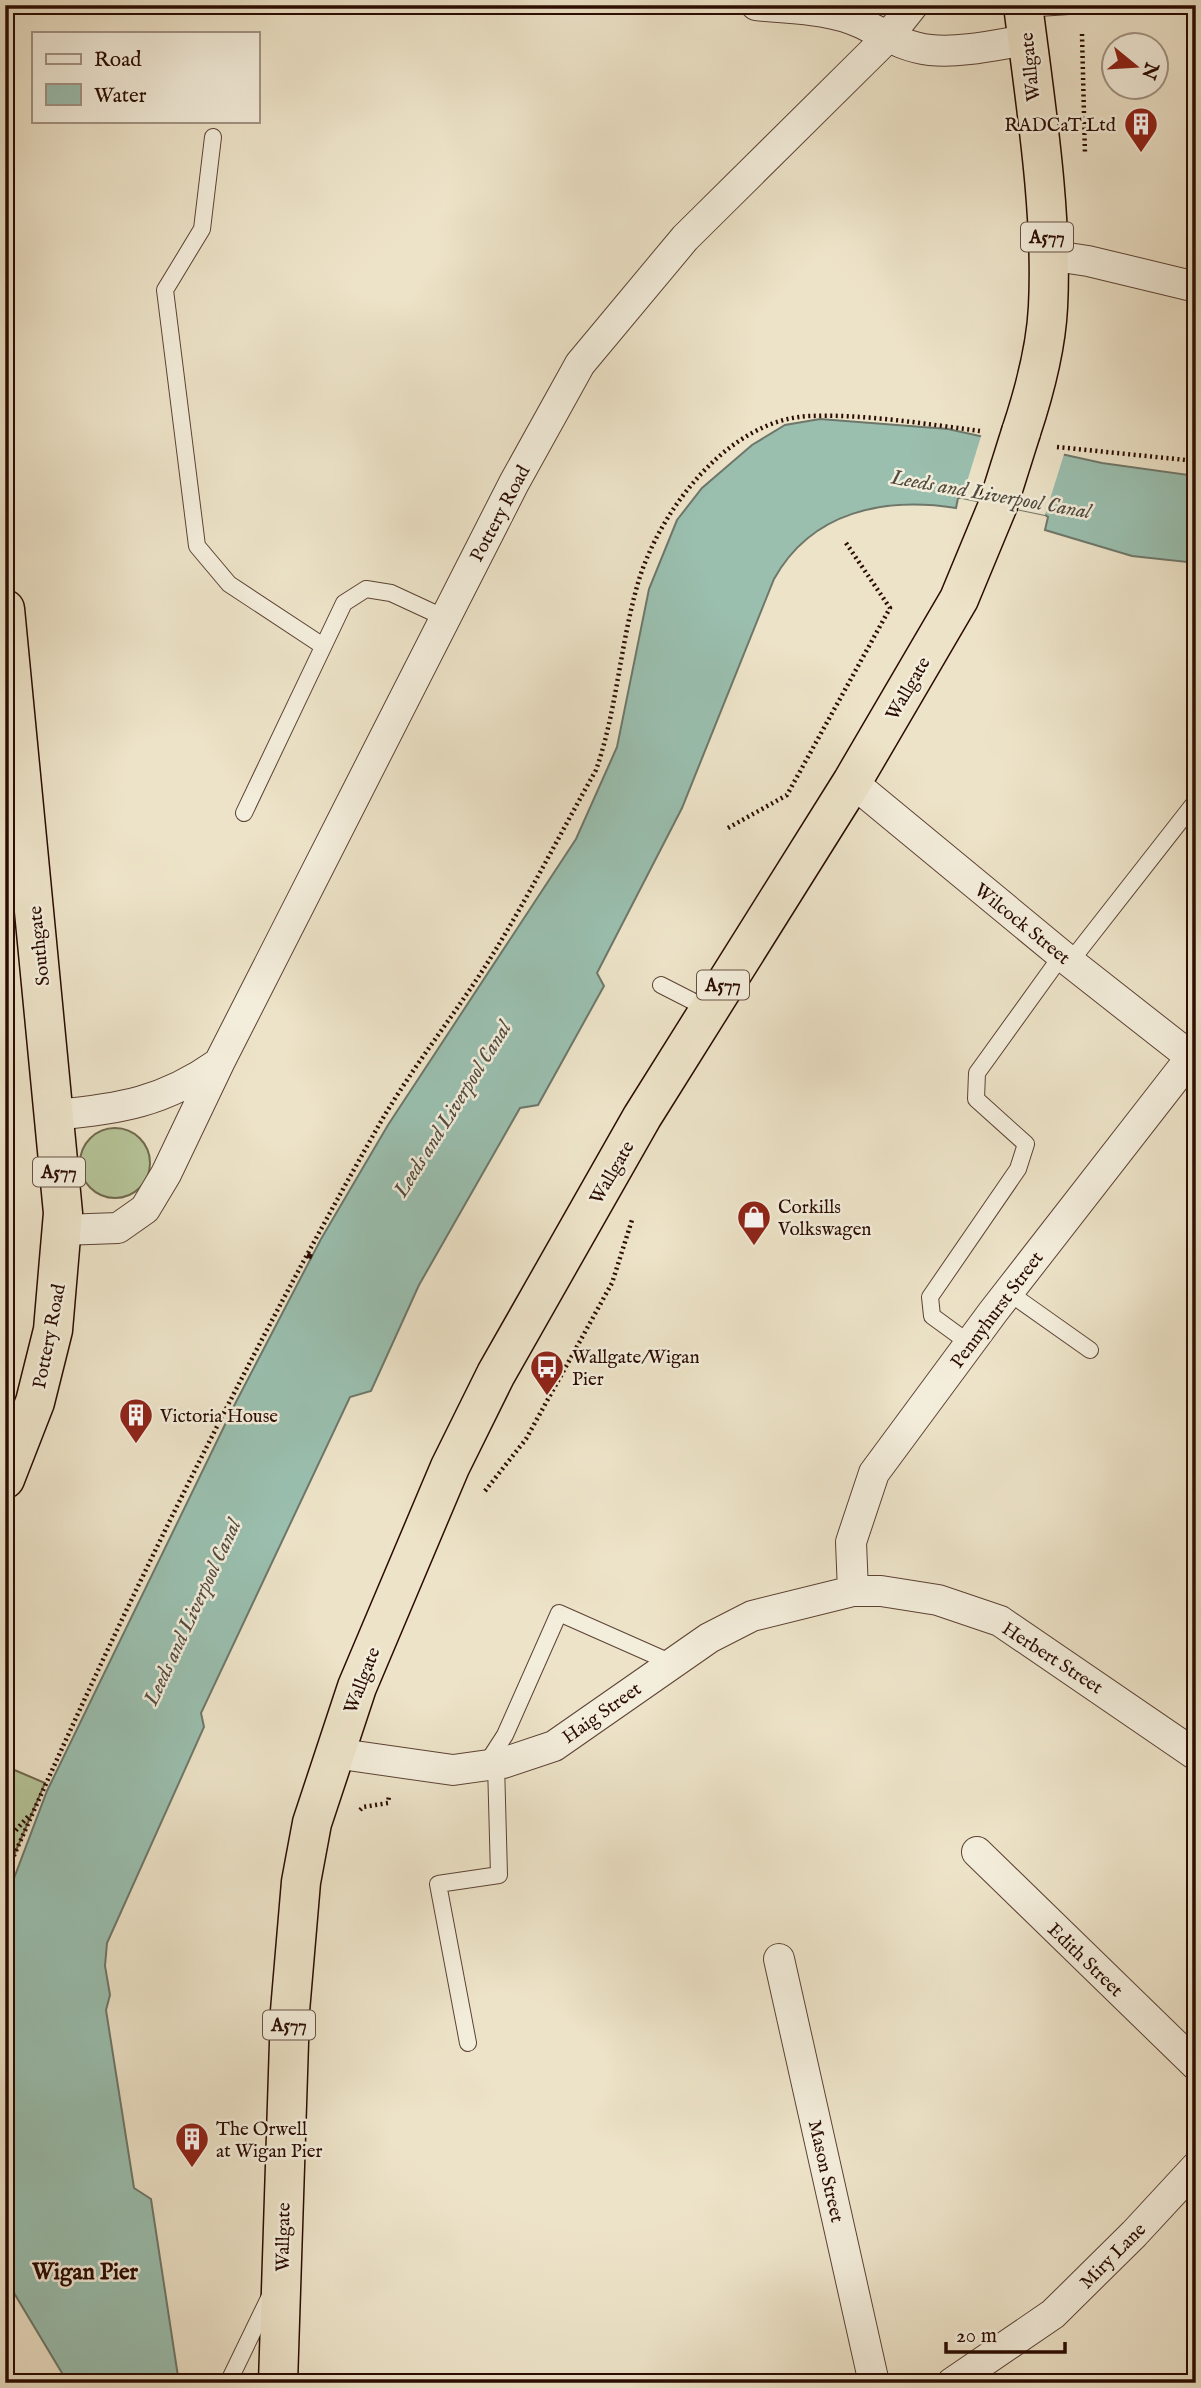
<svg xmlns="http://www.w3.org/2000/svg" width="1201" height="2388" font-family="'IM FELL English',serif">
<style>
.green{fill:#b5c498;stroke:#70684d;stroke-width:2}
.water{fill:#9abfaf;stroke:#6e776a;stroke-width:2}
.pier{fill:#ede3c8}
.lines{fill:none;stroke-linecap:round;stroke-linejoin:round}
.service-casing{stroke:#5c4234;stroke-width:18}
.minor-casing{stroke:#5c4234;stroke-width:32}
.trunk-casing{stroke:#2b0c02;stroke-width:41}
.path{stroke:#2b0c02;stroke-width:4.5;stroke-dasharray:2 3.5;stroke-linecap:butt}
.service{stroke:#f3eddb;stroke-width:16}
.minor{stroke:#f3eddb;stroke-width:30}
.trunk{stroke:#ede3c8;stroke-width:38}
.rail{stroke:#2b0c02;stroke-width:5;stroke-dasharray:12 12;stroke-linecap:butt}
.trunk-bridge-casing{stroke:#2b0c02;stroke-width:41;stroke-linecap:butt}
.trunk-bridge{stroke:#ede3c8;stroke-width:38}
.labels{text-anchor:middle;stroke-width:5;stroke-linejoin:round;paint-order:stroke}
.shield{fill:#f3eddb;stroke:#675043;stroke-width:2}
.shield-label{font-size:18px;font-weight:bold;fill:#2b0c02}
.street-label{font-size:19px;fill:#2b0c02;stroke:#f3eddb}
.poi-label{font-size:19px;fill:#2b0c02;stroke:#f3eddb;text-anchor:start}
.water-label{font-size:21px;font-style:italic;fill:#524b3f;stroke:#f3eddb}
.quarter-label{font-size:23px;font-weight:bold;fill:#2b0c02;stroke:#f3eddb}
</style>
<rect width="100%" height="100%" fill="#ede3c8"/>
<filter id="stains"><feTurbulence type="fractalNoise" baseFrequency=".00286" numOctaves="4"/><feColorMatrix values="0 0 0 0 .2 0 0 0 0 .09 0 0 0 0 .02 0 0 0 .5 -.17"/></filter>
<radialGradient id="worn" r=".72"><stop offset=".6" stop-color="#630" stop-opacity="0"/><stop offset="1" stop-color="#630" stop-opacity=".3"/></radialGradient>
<path class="green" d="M80 1163a35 35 0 1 1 70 0a35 35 0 1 1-70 0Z
M5,1766L45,1783L5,1876Z"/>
<path class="water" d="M820,419L948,429L1102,463L1196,476V563L1132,556L1045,530L1048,517L1045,515L962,498H958L956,508C884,497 812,511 774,579L682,808L597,973L604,986L538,1105L520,1108L419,1285L371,1391L350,1397L201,1713L204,1727L107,1943L105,1966L110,1995L106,2010L134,2188L151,2199L179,2383H68L5,2278V1902L47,1791L236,1402L321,1239L388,1125L576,839L617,747L649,589L677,520L702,488L752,445L785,425Z"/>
<path class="pier" d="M982,433L1065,451L1045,515L962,498Z"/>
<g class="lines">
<g class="service-casing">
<path id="service" d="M1023,9L1084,5
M213,137L202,229L165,290L197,546L229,584L323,646
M244,813L344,603L366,589L391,593L445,618
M1070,962L1196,801
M661,985L708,1009
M1008,1292L1090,1350
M969,1343L932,1316L930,1297L1018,1169L1026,1144L976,1099L977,1073L1062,955
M485,1766L505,1735L559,1613L672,1663
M468,2043L438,1884L499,1875L496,1764
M228,2383L270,2296"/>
</g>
<g class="minor-casing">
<path id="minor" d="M756,5C791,9 829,8 861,23C884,34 903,47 930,50C962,53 995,45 1026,40
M1048,255L1088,261L1196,287
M852,782L1070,962L1196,1061
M54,1115C120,1109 164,1102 219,1063
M62,1230L118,1228L145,1209L166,1174L219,1063L514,483L580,364L685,238L886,39L913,5
M853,1591L851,1542L874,1473L993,1312L1196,1051
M334,1753L453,1770L503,1763L554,1746L709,1638L752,1616L853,1591H881L938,1600L1000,1621L1196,1755
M977,1852L1196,2065
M779,1959L874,2383
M952,2383L1053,2314L1134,2234L1196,2167"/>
</g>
<g class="trunk-casing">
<path id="trunk" d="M1021,432C1034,393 1046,348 1048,307C1053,212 1035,101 1023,5
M5,609L63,1213L53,1330L35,1402L5,1479
M278,2383L290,2011L301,1882L312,1823L357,1687L450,1467L496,1374L642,1117L852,782L959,599L998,505"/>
</g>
<path class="path" d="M1082,34L1085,155
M1057,447L1196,461
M728,828L787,795L890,608L846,543
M485,1491L526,1439L612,1283L632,1220
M360,1810L363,1807L388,1803L389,1796
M5,1843L30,1814
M5,1876C117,1620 241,1368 379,1125C411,1069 453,1017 488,962C527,900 560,834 596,770C617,710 620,645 638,583C659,511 729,418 811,416C866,414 926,424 980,431
M5,2372L10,2383"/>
<use href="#service" class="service"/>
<use href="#minor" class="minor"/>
<use href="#trunk" class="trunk"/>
<path class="rail" d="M307,1255L312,1257"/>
<g class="trunk-bridge-casing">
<path id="trunk-bridge" d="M998,505L1021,432"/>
</g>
<use href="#trunk-bridge" class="trunk-bridge"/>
</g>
<defs>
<g id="building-pin" transform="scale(1.75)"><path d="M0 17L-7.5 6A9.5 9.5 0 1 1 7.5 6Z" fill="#8f2418" stroke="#f3eddb"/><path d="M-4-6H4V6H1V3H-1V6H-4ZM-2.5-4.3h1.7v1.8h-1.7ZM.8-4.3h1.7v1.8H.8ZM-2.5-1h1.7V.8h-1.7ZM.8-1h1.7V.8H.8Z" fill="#fff"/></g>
<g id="shop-pin" transform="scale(1.75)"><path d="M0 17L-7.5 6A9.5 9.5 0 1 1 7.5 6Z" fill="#8f2418" stroke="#f3eddb"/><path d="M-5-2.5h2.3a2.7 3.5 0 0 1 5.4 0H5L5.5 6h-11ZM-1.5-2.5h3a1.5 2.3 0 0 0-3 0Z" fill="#fff"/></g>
<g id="bus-pin" transform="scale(1.75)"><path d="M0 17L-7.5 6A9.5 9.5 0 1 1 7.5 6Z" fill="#8f2418" stroke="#f3eddb"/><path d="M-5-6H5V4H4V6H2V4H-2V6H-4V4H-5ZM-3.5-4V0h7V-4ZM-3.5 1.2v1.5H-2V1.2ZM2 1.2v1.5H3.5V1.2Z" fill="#fff"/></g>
</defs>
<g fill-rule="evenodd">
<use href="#building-pin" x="1141" y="124"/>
<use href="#shop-pin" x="754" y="1217"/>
<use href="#bus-pin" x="547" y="1367"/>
<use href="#building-pin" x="136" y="1415"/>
<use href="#building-pin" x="192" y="2139"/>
</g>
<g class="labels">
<g class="shield">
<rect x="1021" y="222.5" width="52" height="29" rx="5"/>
<rect x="697" y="970.5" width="52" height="29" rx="5"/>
<rect x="33" y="1157.5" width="52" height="29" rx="5"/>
<rect x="263" y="2010.5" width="52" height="29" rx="5"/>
</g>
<g class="shield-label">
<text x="1047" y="243">A577</text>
<text x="723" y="991">A577</text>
<text x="59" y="1178">A577</text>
<text x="289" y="2031">A577</text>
</g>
<g class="street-label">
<text transform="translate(1029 67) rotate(-96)" y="7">Wallgate</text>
<text transform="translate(499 513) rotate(-62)" y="7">Pottery Road</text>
<text transform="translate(907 688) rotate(-60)" y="7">Wallgate</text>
<text transform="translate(1023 923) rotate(39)" y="7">Wilcock Street</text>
<text transform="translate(38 946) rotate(-96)" y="7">Southgate</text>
<text transform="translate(611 1172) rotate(-60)" y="7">Wallgate</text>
<text transform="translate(996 1309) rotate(-53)" y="7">Pennyhurst Street</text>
<text transform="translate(48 1336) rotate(-79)" y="7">Pottery Road</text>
<text transform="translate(1053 1657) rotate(33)" y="7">Herbert Street</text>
<text transform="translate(361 1680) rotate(-69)" y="7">Wallgate</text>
<text transform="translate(601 1712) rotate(-35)" y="7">Haig Street</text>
<text transform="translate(1086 1959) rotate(44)" y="7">Edith Street</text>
<text transform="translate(827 2171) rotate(77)" y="7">Mason Street</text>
<text transform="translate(282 2237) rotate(-89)" y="7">Wallgate</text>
<text transform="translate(1112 2255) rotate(-45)" y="7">Miry Lane</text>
</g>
<g class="poi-label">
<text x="1116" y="131" text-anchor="end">RADCaT Ltd</text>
<text x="778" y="1213">Corkills<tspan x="778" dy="22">Volkswagen</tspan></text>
<text x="572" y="1363">Wallgate/Wigan<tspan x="572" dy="22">Pier</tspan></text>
<text x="160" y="1422">Victoria House</text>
<text x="216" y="2135">The Orwell<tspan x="216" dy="22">at Wigan Pier</tspan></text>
</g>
<g class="water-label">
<text transform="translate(991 494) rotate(10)" y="7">Leeds and Liverpool Canal</text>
<text transform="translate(452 1109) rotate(-58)" y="7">Leeds and Liverpool Canal</text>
<text transform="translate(192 1612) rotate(-65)" y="7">Leeds and Liverpool Canal</text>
</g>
<g class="quarter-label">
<text x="85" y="2279">Wigan Pier</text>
</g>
</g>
<rect width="1201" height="2388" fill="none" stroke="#ede3c8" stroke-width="28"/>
<rect x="7" y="7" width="1187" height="2374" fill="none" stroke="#2b0c02" stroke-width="3.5"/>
<rect x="14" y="14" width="1173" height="2360" fill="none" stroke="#2b0c02" stroke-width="2"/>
<rect x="32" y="32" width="228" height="91" fill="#f3eddb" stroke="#a39384" stroke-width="2"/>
<rect x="46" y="54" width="35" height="10" fill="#f3eddb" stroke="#a39384" stroke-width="2"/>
<text x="94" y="66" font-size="21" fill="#2b0c02">Road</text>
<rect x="46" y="84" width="35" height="21" fill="#9abfaf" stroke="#a39384" stroke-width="2"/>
<text x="94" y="102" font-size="21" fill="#2b0c02">Water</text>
<g transform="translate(1135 66) rotate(108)"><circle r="33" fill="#f3eddb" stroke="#a39384" stroke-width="2"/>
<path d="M0-5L12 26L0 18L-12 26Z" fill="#8f2418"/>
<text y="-10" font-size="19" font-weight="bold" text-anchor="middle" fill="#2b0c02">N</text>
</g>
<path d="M946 2342v10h119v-10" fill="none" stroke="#2b0c02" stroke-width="3.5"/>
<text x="956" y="2342" font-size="21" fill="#2b0c02" stroke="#f3eddb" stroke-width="5" paint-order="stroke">20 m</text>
<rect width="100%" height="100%" filter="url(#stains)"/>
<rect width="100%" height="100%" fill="url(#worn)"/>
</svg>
